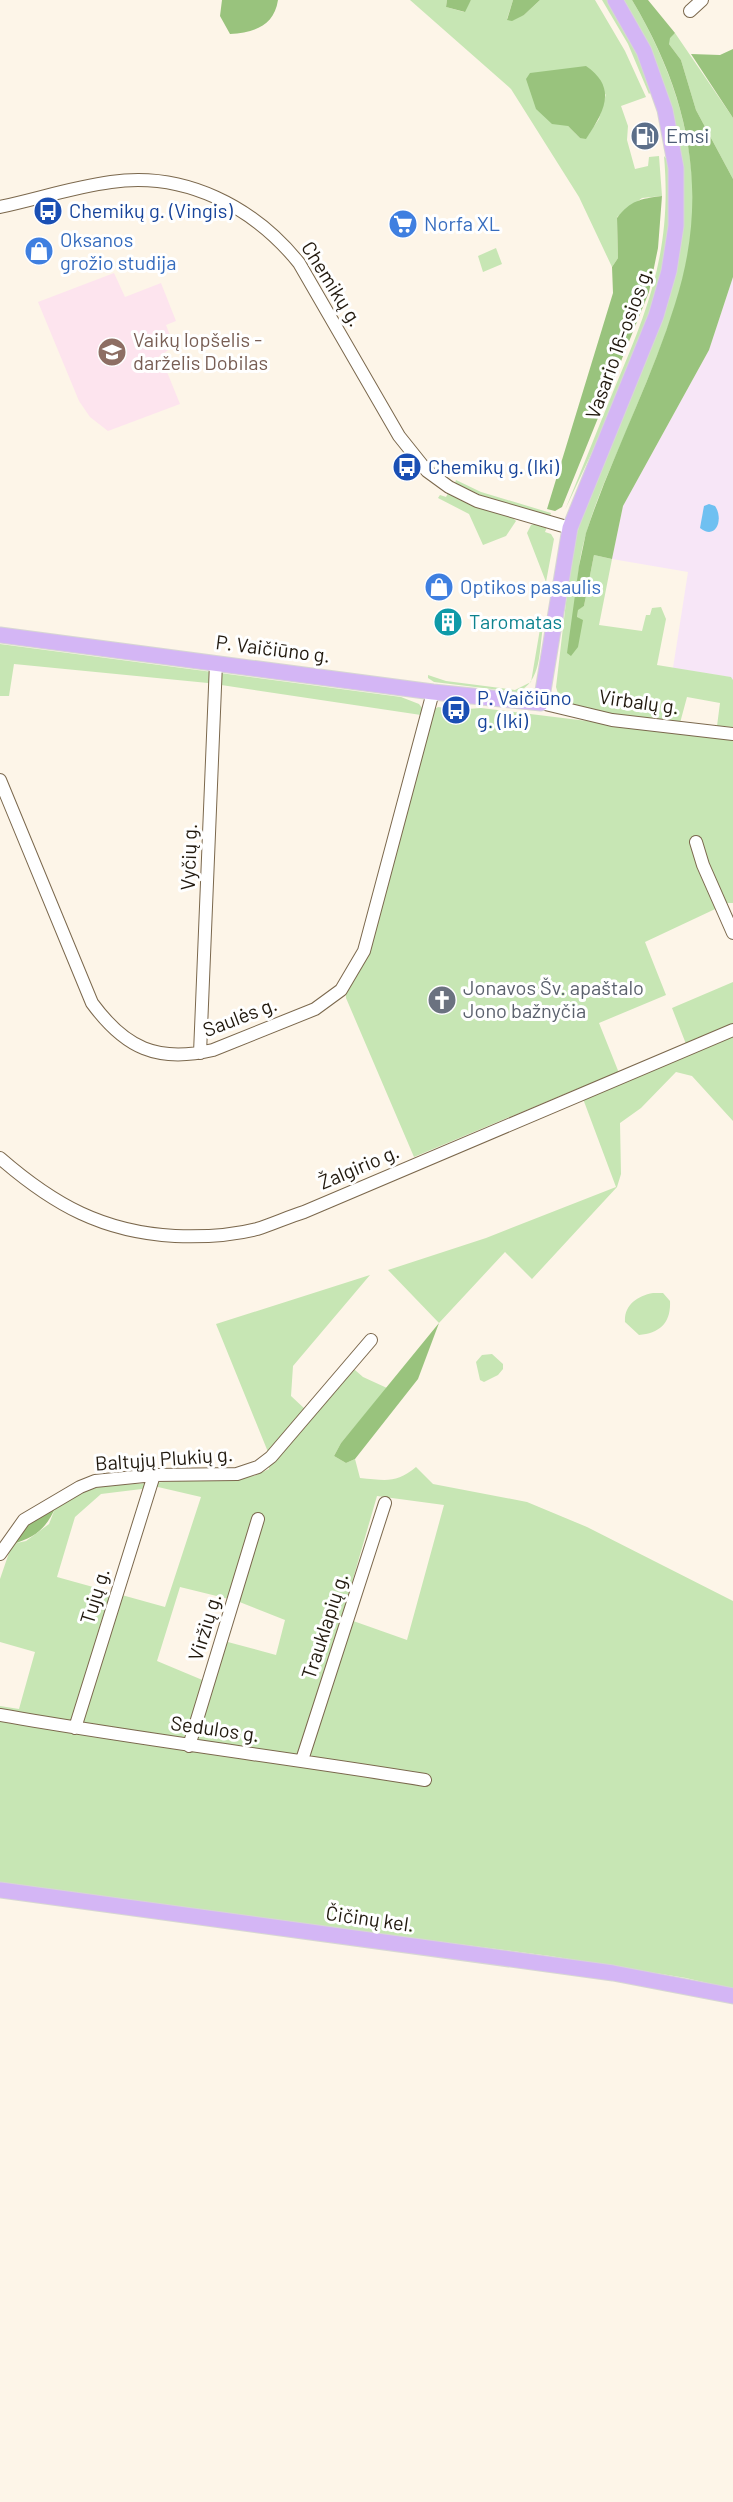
<svg xmlns="http://www.w3.org/2000/svg" width="733" height="2502" font-family="Barlow,sans-serif">
<style>
.industrial{fill:#f7e6f7}
.education{fill:#fde4ee}
.green{fill:#c7e6b4;fill-rule:evenodd}
.forest{fill:#99c37d}
.water{fill:#6fc0f1}
.lines{fill:none;stroke-linecap:round;stroke-linejoin:round}
.minor-casing{stroke:#7b684d;stroke-width:14}
.major-casing{stroke:#d7d6d4;stroke-width:17}
.minor{stroke:#fff;stroke-width:12}
.major{stroke:#d4b6f5;stroke-width:15}
.labels{text-anchor:middle;stroke-width:6;stroke-linejoin:round;paint-order:stroke}
.service-label{font-size:20px;fill:#4e5e75;stroke:#fff;text-anchor:start}
.transit-label{font-size:20px;fill:#164399;stroke:#fff;text-anchor:start}
.shop-label{font-size:20px;fill:#366cbe;stroke:#fff;text-anchor:start}
.street-label{font-size:20px;fill:#21190e;stroke:#fff}
.education-label{font-size:20px;fill:#785e54;stroke:#fff;text-anchor:start}
.culture-label{font-size:20px;fill:#0d838f;stroke:#fff;text-anchor:start}
.worship-label{font-size:20px;fill:#5b616d;stroke:#fff;text-anchor:start}
</style>
<rect width="100%" height="100%" fill="#fdf5e8"/>
<path class="industrial" d="M733,277V680L730,677L673,668L688,572L612,559L623,506L709,350Z"/>
<path class="education" d="M114,273L125,297L161,283L176,321L166,325L174,346L157,358L161,368L165,367L180,404L108,431L90,417L79,401L38,302Z"/>
<path class="green" d="M410,0H447L446,7L464,12L471,0H513L507,19L524,15L540,0H595L625,51L646,97L621,106L628,126L627,140L635,169L648,166L649,157L659,156L662,196L642,198L617,217L618,258L612,267L579,197L511,89ZM606,94L599,119L586,138H580L568,126Z
M602,0H608L634,46L651,92L649,94L628,44Z
M622,0H632C683,86 708,179 683,278C670,329 648,378 628,427C611,468 584,523 579,568C577,584 578,601 577,618L578,609L584,606L594,555L612,559L599,625L642,631L646,615H650L652,608L661,607L666,619L657,665L731,677L733,680V727L717,726L720,703L687,697L680,723C645,719 596,718 565,702C559,699 558,693 556,687L572,551L582,516L659,325L670,296L677,263L681,167Z
M675,33L733,118V179L696,110L681,60L669,44V38Z
M664,156L669,162L668,245L652,311L600,435L565,510C582,469 598,428 615,387C650,305 672,247 664,156Z
M496,248L502,264L483,272L478,256Z
M456,480L481,492L551,513L550,516L480,495L455,483Z
M448,493L470,504L513,518L516,521L506,536L483,545L469,514L438,498L440,495L446,497Z
M535,524L547,527L545,532L551,534L554,539L546,582L527,533L531,525Z
M541,623L543,627C539,649 542,683 517,692L434,682L428,678V675L446,681L515,690L531,682Z
M0,644L401,697L419,704L422,708L421,715L208,683L14,664L9,696H0Z
M438,707L466,711L467,709L481,708L733,739V903H728L645,942L666,995L599,1023L619,1073L686,1044L672,1008L733,982V1121L692,1076L676,1072L641,1108L620,1123L621,1174L617,1187L532,1279L505,1252L439,1323L388,1270L486,1238L616,1187L579,1088L414,1157L346,998C345,989 362,968 367,957L433,710Z
M370,1275L293,1366L291,1396L306,1410L347,1363L363,1377L387,1388L341,1443L334,1456L346,1463L355,1459L360,1478C385,1480 396,1484 416,1467L433,1484L527,1502L587,1527L733,1601V1989L686,1978L550,1956L0,1885V1706L19,1709L35,1652L0,1642V1579L12,1544L26,1541L49,1524L56,1506L80,1492L104,1486L254,1476L269,1469L268,1452L216,1324ZM158,1487L201,1497L165,1607L57,1577L75,1517L101,1494ZM377,1496L444,1505L407,1640L342,1617ZM180,1587L237,1601L285,1620L276,1655L224,1641L212,1684L157,1661Z
M653,1293H663L670,1301C671,1323 660,1333 639,1335L625,1322C624,1305 637,1296 653,1293Z
M492,1354L503,1364V1369L498,1375L484,1382L480,1380L476,1362L482,1355Z"/>
<path class="forest" d="M222,0H278C274,26 255,32 230,34L220,16Z
M447,0H471L465,12L446,7Z
M513,0H540L524,15L512,21L507,20Z
M632,0H648L675,33L670,38L669,44L681,60L696,110L733,179V277L709,350L623,506L612,559L594,555L584,606L578,610L577,617L583,620L578,647L571,656L567,653L579,566L586,533C612,455 651,382 675,304C710,195 690,97 632,0Z
M733,49V118L691,54L720,55Z
M586,66C618,88 604,112 586,139L580,138L568,126L552,124L536,109L526,79L530,73Z
M662,196L658,248L649,292L562,507L555,511L547,509L613,293L612,267L618,258L617,218C631,200 640,199 662,196Z
M439,1323L418,1379L355,1459L346,1463L334,1456L341,1443Z
M56,1506C47,1528 35,1538 12,1544L27,1522Z"/>
<path class="water" d="M709,504L715,506C724,519 716,541 700,528L704,506Z"/>
<g class="lines">
<g class="minor-casing">
<path id="minor" d="M690,11L702,0
M0,207C37,199 74,187 111,182C185,171 254,207 299,263L399,436L427,471L449,487L477,501L570,528
M541,703L612,720L733,734
M0,780L92,1003C125,1048 157,1063 213,1050L315,1009L341,990L364,951L433,692
M696,842L703,865L733,933
M200,1053L216,663
M0,1158C54,1205 103,1232 175,1236C202,1237 230,1236 257,1229C273,1224 288,1217 304,1212L733,1030
M0,1554L24,1520L80,1487L95,1481L154,1475L237,1474L258,1467L271,1457L371,1340
M0,1715C141,1740 283,1757 425,1780
M75,1728L154,1475
M189,1746L258,1519
M302,1760L385,1503"/>
</g>
<g class="major-casing">
<path id="major" d="M0,635L433,692L541,703L570,528L656,316L669,271L676,226V168L665,110L644,51L615,0
M0,1890L613,1973L733,1996"/>
</g>
<use href="#minor" class="minor"/>
<use href="#major" class="major"/>
</g>
<defs>
<g id="fuel-disc" transform="scale(1.5)"><circle r="9.5" fill="#5c6f8a" stroke="#fff"/><path d="M-5.5-6h7V0h2V4h1.3V-2.5L3-4.5l.8-.8L6-3V5H2.5V1h-1V6h-7ZM-4.2-4.7v3.2H.2V-4.7Z" fill="#fff"/></g>
<g id="bus-disc" transform="scale(1.5)"><circle r="9.5" fill="#1a4fb4" stroke="#fff"/><path d="M-5-6H5V4H4V6H2V4H-2V6H-4V4H-5ZM-3.5-4V0h7V-4ZM-3.5 1.2v1.5H-2V1.2ZM2 1.2v1.5H3.5V1.2Z" fill="#fff"/></g>
<g id="supermarket-disc" transform="scale(1.5)"><circle r="9.5" fill="#3f7fe0" stroke="#fff"/><path d="M-6-5.5h2.5l.6 2H6L4.5 2H-2.5L-4.4-4H-6ZM-1.5 3.2a1.3 1.3 0 1 0 .1 0ZM3 3.2a1.3 1.3 0 1 0 .1 0Z" fill="#fff"/></g>
<g id="shop-disc" transform="scale(1.5)"><circle r="9.5" fill="#3f7fe0" stroke="#fff"/><path d="M-5-2.5h2.3a2.7 3.5 0 0 1 5.4 0H5L5.5 6h-11ZM-1.5-2.5h3a1.5 2.3 0 0 0-3 0Z" fill="#fff"/></g>
<g id="school-disc" transform="scale(1.5)"><circle r="9.5" fill="#8d6e63" stroke="#fff"/><path d="M0-5L7-2L0 1L-7-2ZM-4 1L0 2.5L4 1V4Q0 6-4 4Z" fill="#fff"/></g>
<g id="building-disc" transform="scale(1.5)"><circle r="9.5" fill="#0f9aa8" stroke="#fff"/><path d="M-4-6H4V6H1V3H-1V6H-4ZM-2.5-4.3h1.7v1.8h-1.7ZM.8-4.3h1.7v1.8H.8ZM-2.5-1h1.7V.8h-1.7ZM.8-1h1.7V.8H.8Z" fill="#fff"/></g>
<g id="church-disc" transform="scale(1.5)"><circle r="9.5" fill="#6b7280" stroke="#fff"/><path d="M-1.2-6h2.4v3.5h3.3v2.4h-3.3V6h-2.4V-.1h-3.3v-2.4h3.3Z" fill="#fff"/></g>
</defs>
<g fill-rule="evenodd">
<use href="#fuel-disc" x="645" y="136"/>
<use href="#bus-disc" x="48" y="211"/>
<use href="#supermarket-disc" x="403" y="224"/>
<use href="#shop-disc" x="39" y="251"/>
<use href="#school-disc" x="112" y="352"/>
<use href="#bus-disc" x="407" y="467"/>
<use href="#shop-disc" x="439" y="587"/>
<use href="#building-disc" x="448" y="622"/>
<use href="#bus-disc" x="456" y="710"/>
<use href="#church-disc" x="442" y="1000"/>
</g>
<g class="labels">
<g class="service-label">
<text x="666" y="143">Emsi</text>
</g>
<g class="transit-label">
<text x="69" y="218">Chemikų g. (Vingis)</text>
<text x="428" y="474">Chemikų g. (Iki)</text>
<text x="477" y="705">P. Vaičiūno<tspan x="477" dy="23">g. (Iki)</tspan></text>
</g>
<g class="shop-label">
<text x="424" y="231">Norfa XL</text>
<text x="60" y="247">Oksanos<tspan x="60" dy="23">grožio studija</tspan></text>
<text x="460" y="594">Optikos pasaulis</text>
</g>
<g class="street-label">
<text transform="translate(332 284) rotate(58)" y="7">Chemikų g.</text>
<text transform="translate(619 343) rotate(-70)" y="7">Vasario 16-osios g.</text>
<text transform="translate(273 649) rotate(7)" y="7">P. Vaičiūno g.</text>
<text transform="translate(639 702) rotate(8)" y="7">Virbalų g.</text>
<text transform="translate(189 857) rotate(-88)" y="7">Vyčių g.</text>
<text transform="translate(240 1017) rotate(-21)" y="7">Saulės g.</text>
<text transform="translate(359 1167) rotate(-23)" y="7">Žalgirio g.</text>
<text transform="translate(164 1459) rotate(-4)" y="7">Baltųjų Plukių g.</text>
<text transform="translate(95 1596) rotate(-73)" y="7">Tujų g.</text>
<text transform="translate(325 1626) rotate(-72)" y="7">Trauklapių g.</text>
<text transform="translate(205 1627) rotate(-73)" y="7">Viržių g.</text>
<text transform="translate(215 1729) rotate(8)" y="7">Sedulos g.</text>
<text transform="translate(370 1919) rotate(8)" y="7">Čičinų kel.</text>
</g>
<g class="education-label">
<text x="133" y="347">Vaikų lopšelis -<tspan x="133" dy="23">darželis Dobilas</tspan></text>
</g>
<g class="culture-label">
<text x="469" y="629">Taromatas</text>
</g>
<g class="worship-label">
<text x="463" y="995">Jonavos Šv. apaštalo<tspan x="463" dy="23">Jono bažnyčia</tspan></text>
</g>
</g>
</svg>
